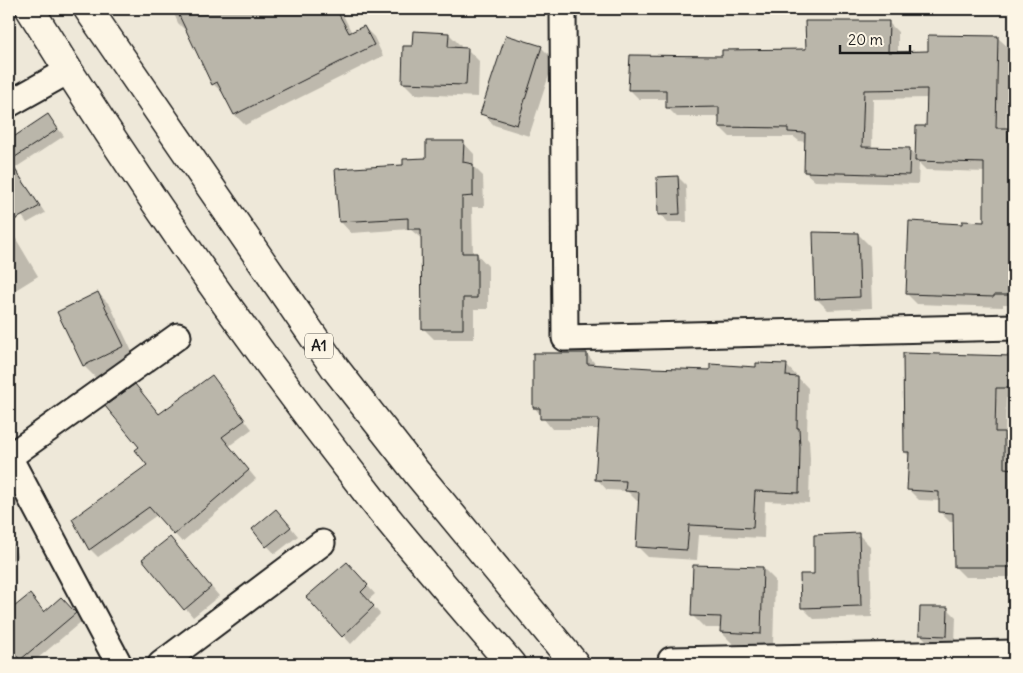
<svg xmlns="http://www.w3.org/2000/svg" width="1023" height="673" font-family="Delius,sans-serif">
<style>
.shadow{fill:#0003;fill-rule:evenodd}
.building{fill:#bab6aa;stroke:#1c1c1c}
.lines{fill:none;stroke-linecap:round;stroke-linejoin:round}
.street-casing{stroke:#1c1c1c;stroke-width:29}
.primary-casing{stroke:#1c1c1c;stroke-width:31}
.street{stroke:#fcf5e5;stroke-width:25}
.primary{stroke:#fcf5e5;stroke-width:28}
.labels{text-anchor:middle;stroke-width:5;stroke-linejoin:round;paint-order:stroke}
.shield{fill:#fcf5e5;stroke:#5f5d58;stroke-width:1}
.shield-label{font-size:15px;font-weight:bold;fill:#1c1c1c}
</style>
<rect width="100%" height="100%" fill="#eee8d9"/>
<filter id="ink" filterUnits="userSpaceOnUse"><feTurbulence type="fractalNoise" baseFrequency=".02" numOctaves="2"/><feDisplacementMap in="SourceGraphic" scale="10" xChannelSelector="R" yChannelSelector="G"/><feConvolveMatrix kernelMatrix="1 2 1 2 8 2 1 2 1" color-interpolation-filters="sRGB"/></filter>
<g filter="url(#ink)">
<path class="shadow" d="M172,9H340L352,33L364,27L374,37L383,56L245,125L235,115L224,94L213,84L188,33L178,23Z
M888,22L898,32V53H929L998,38L1008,47V50H1014V93H1007L1006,129L1014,135V304H1003V307L917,304L907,294L963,225L985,223L986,172L926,170L919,163L918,184L815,181L805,172L806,142L799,141L794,137H730L720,127V117H677L667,107V99H639L629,89L723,58L807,50ZM928,98L927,128L916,156L909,149L872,148L873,99Z
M449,34L461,46L460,49H467L479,61L478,97L415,94L403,82L413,47Z
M507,36L542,48L554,60L529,136L494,125L482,113Z
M48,116L64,136L15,168L45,213L27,223L9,198V141Z
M463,142L474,154V167L483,176L484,207H472L473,254H477L488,266V309H474V339H434L423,328V240L410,229L351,233L340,221L404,166L427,159Z
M678,177L686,185L687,222H668L660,214Z
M9,227L38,276L9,294Z
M858,234L870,246L872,308L828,310L816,298Z
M98,293L110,305L135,358L96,378L84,366Z
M587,354L597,366L711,371L786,365L808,388L807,437L809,440L810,459L809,503L765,501L764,538L699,535L697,560L648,557L637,546L640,501H637L627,491L607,490L597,479L599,429H552L534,407Z
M1011,357L1014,360V398H1006L1005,435L1014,444V577H965L955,567L954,522H950L940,512V501L919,500L909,490L910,457L905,452Z
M212,376L252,429L229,446L256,479L182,542L157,515L98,557L90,549L149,466L140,447L135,386L160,415Z
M9,485L20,504L9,510Z
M284,519L298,536L275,554L253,530Z
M9,534L18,557L9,561Z
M858,534L870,546L872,617L814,619L802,607L816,575Z
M170,538L219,596L193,617L144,559Z
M763,568L775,580L773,645L733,644L721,632V628H705L693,616Z
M354,571L375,594L368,600L380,614L351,644L308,597Z
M29,596L45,613L68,606L82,621L31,664H26L9,643V613Z
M948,609L956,617L955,643H929L920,634Z"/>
<path class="building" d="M176,9H336L349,33L364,26L374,45L234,115L217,82L212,85Z
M805,21H889L888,52L928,51V35L998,36L996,128H1008V141H1014V295H994V297L906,294L909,221L962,224V221L984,222V163L915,161L916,126H926L927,89L864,90L862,147L910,148L909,175L804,172L805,133L788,132V128L719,127V107L666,108V90H628L630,55L722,56V50L806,49Z
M413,31L449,33L448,47L468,48L466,85L402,83L403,46H412Z
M506,35L542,46L517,125L480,114Z
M48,114L58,129L9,161L40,206L9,223V140Z
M426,141H464L463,162L473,164V196L462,197V253H477V298H463V329H422L421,229H408V218L339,222L335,169L403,165V159L426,158Z
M678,176L680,214L658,215L657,177Z
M813,232L858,233L860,297L815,299Z
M98,292L124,346L83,366L57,312Z
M533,353H587V364L651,368L710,370V364L756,367V363L787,364L786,376L798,377L797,428H799L800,448L799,493L755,491L753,528L689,525L687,550L636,547L639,492L625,491L626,481L595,480L599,419H540V408H533Z
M903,353L1012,356L1011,388H996L995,432H1004V468L1013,469L1011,498H1014V567H954L953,513L939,512V492L907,490L909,452H904Z
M212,375L245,420L222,437L249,470L174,535L149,507L89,550L72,519L147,465L135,450L139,447L105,406L135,384L159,414Z
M276,509L291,527L266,547L252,529Z
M859,533L861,606L801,608L800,574H814V535Z
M170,537L211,587L184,610L142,559Z
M347,562L368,585L361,592L374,606L342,637L306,597Z
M693,565L763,567L761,634L720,632L721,617L691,616Z
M30,594L44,612L61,597L76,613L20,660L9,646V611Z
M920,607H948L947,636L919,635Z"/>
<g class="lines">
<g class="street-casing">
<path id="street" d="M563,9L565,338L1014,327
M9,104L68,71
M9,457L119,664
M9,457L178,336
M671,660L1014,653
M161,664L322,543"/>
</g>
<g class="primary-casing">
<path id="primary" d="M30,9C134,178 249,342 371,498C416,555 464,609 511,664
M88,9L335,368L417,473L575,664"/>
</g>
<use href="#street" class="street"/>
<use href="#primary" class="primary"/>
</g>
</g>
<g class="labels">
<rect class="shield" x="305" y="333.5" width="28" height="25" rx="4"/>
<g class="shield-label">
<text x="319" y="351">A1</text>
</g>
</g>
<rect width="1023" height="673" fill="none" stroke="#fcf5e5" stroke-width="30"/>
<rect x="15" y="15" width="993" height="643" fill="none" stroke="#1c1c1c" stroke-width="2" filter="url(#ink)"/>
<path d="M840 45v8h70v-8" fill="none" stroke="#1c1c1c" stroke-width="2.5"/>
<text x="848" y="45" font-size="15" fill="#1c1c1c" stroke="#fcf5e5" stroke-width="4" paint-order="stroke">20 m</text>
</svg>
